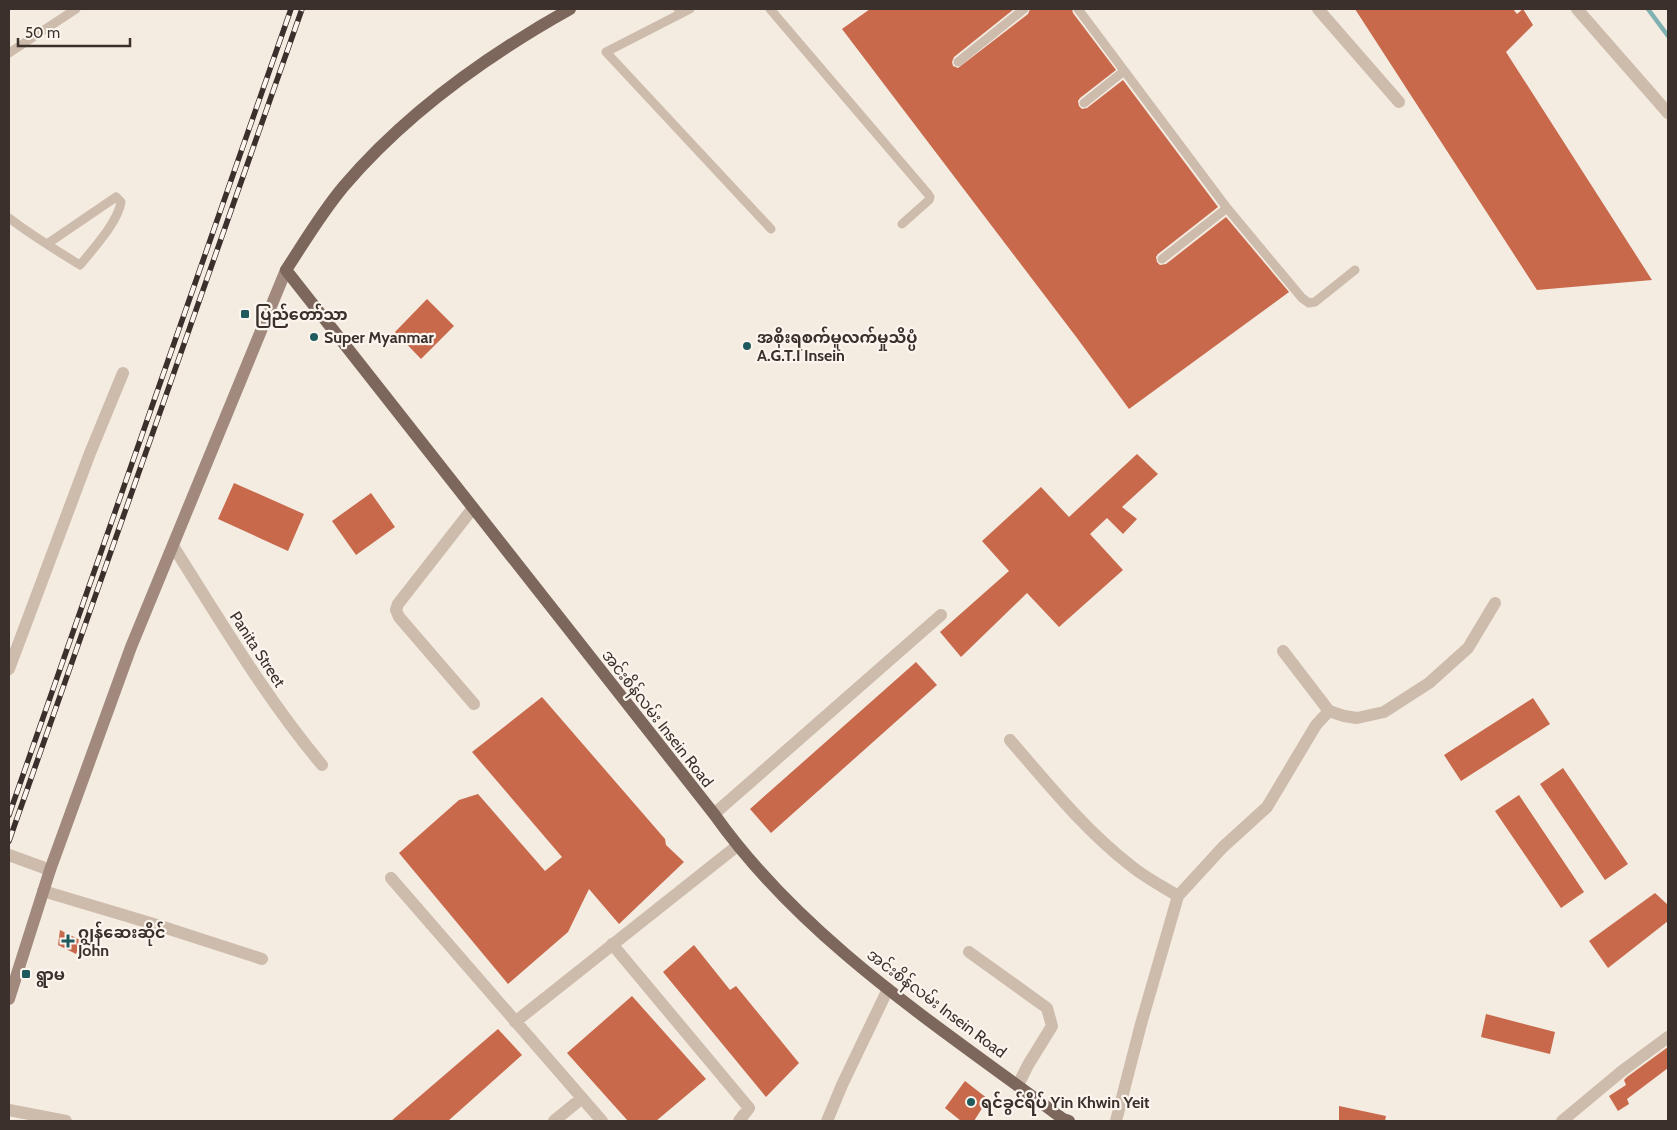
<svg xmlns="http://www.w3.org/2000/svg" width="1677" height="1130" font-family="Cabin,'Noto Sans Myanmar',sans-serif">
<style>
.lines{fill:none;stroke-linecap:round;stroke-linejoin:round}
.stream{stroke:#7fb0b2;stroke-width:4.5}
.building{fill:#c8694b}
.service{stroke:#cdbbac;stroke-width:9}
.minor{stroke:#cdbbac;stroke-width:12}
.tertiary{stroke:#cdbbac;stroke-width:12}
.secondary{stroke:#a18a7d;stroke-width:12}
.primary{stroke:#7d675c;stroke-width:12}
.rail-casing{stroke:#3b302b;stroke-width:5.5}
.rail{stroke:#fbf5ee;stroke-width:4;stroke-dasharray:11;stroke-linecap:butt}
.poi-dot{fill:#1f5a5e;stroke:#fbf5ee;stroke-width:2}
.labels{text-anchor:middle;stroke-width:4.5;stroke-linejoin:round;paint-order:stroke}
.poi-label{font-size:16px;font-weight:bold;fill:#3b302b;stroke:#fbf5ee;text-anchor:start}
.street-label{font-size:16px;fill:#3b302b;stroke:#fbf5ee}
</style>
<rect width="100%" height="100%" fill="#f4ebe1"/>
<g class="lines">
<path class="stream" d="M1648,9L1668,36"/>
</g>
<path class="building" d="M870,9H1014L954,57L952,62L953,66L958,68L1028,14L1030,9H1072L1073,13L1116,70L1080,98L1078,101L1079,106L1082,109L1087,108L1123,80L1218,207L1158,254L1156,257L1157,262L1160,265L1166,264L1226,217L1289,292L1129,409L1077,338L842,29Z
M1355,9H1513L1517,14L1523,9L1533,25L1506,52L1652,280L1537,290Z
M427,299L454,326L421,359L395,332Z
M1137,454L1158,474L1122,507L1137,519L1123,534L1107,518L1090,534L1123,570L1059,627L1027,593L961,657L940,632L1009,571L982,541L1041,487L1069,517Z
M234,483L304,514L288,551L218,519Z
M371,493L395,527L356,555L332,521Z
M916,662L937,685L771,833L750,809Z
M542,697L665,839L666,845L684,862L619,924L589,889L568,932L508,984L399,853L459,800L478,794L545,871L562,857L472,752Z
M1533,698L1550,724L1461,781L1444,755Z
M1563,768L1628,864L1605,880L1540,784Z
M1519,795L1584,892L1561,908L1495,811Z
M1655,893L1668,905V921L1608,968L1589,941Z
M60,930L82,941L76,954L58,945Z
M694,945L730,990L736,986L799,1063L766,1097L663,972Z
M632,996L706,1079L656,1121H628L567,1053Z
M1486,1014L1555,1032L1550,1054L1481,1037Z
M498,1029L522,1055L448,1121H391Z
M1668,1047V1068L1627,1099L1629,1104L1618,1111L1609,1096L1626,1085L1624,1080L1627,1077Z
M965,1081L988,1099L974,1121H961L945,1108Z
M1339,1106L1386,1116L1385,1121H1339Z"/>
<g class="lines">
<path class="service" d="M678,9L682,13L690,9
M770,9L928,194L930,197L929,200L902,224
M1078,9L1227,208L1302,298L1309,303L1315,302L1355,270
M682,13L606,52L771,229
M9,53L76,9
M958,62L1024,9
M1084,103L1124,71
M9,218C31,235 56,250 80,265C93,249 118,222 121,202L116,197L47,244
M1162,259L1227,208"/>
<path class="minor" d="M1318,9L1399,102
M473,508L398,604L396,610L399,617L474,704
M173,546C220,620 265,697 322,765
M1283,651L1329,711
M9,669L90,453L123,373
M1010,740C1048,784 1084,829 1130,865C1144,877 1162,886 1178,896
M714,814L941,615
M9,855L50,870
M391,878L602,1121
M43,891L157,925L262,959
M612,944L749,1108L739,1121
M969,952L1047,1008L1052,1026L1028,1065L1018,1085
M515,1022L737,846
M9,1110L66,1121
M554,1121L582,1098
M827,1121L842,1085L888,989
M1116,1121L1141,1024L1178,896L1223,847L1267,807L1316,725L1329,711L1344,716L1357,718L1384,712L1429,683L1468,648L1495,603
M1562,1121L1622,1071L1668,1037"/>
<path class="tertiary" d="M1577,9L1668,113"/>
<path class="secondary" d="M9,999L50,870L131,647L286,270"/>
<path class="primary" d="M570,9C486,56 407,112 344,186C322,212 305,241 286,270L714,814C804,941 940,1027 1063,1119L1069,1121"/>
<g class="rail-casing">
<path id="rail" d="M9,815L291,9
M9,841L302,9"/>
</g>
<use href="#rail" class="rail"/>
</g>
<g class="poi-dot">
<rect x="240" y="309" width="10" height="10" rx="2.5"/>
<circle cx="314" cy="337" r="5"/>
<circle cx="747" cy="346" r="5"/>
<path d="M65.5 933.5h5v5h5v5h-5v5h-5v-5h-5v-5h5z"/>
<rect x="21" y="969" width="10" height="10" rx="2.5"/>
<circle cx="971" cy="1102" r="5"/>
</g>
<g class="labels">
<g class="poi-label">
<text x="255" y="320">ပြည်တော်သာ</text>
<text x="324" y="343">Super Myanmar</text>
<text x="757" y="343">အစိုးရစက်မှုလက်မှုသိပ္ပံ<tspan x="757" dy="18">A.G.T.I Insein</tspan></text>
<text x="78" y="938">ဂျွန်ဆေးဆိုင်<tspan x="78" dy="18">John</tspan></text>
<text x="36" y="980">ရွာမ</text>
<text x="981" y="1108">ရင်ခွင်ရိပ် Yin Khwin Yeit</text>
</g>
<g class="street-label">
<text transform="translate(258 649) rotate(57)" y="6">Panita Street</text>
<text transform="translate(658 718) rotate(52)" y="6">အင်းစိန်လမ်း Insein Road</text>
<text transform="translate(937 1003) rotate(37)" y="6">အင်းစိန်လမ်း Insein Road</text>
</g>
</g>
<rect width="1677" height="1130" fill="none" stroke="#3b302b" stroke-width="20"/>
<path d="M18 38v8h112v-8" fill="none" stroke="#3b302b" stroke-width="2.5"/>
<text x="25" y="38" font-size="15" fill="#3b302b" stroke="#fbf5ee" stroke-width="4" paint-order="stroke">50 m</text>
</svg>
